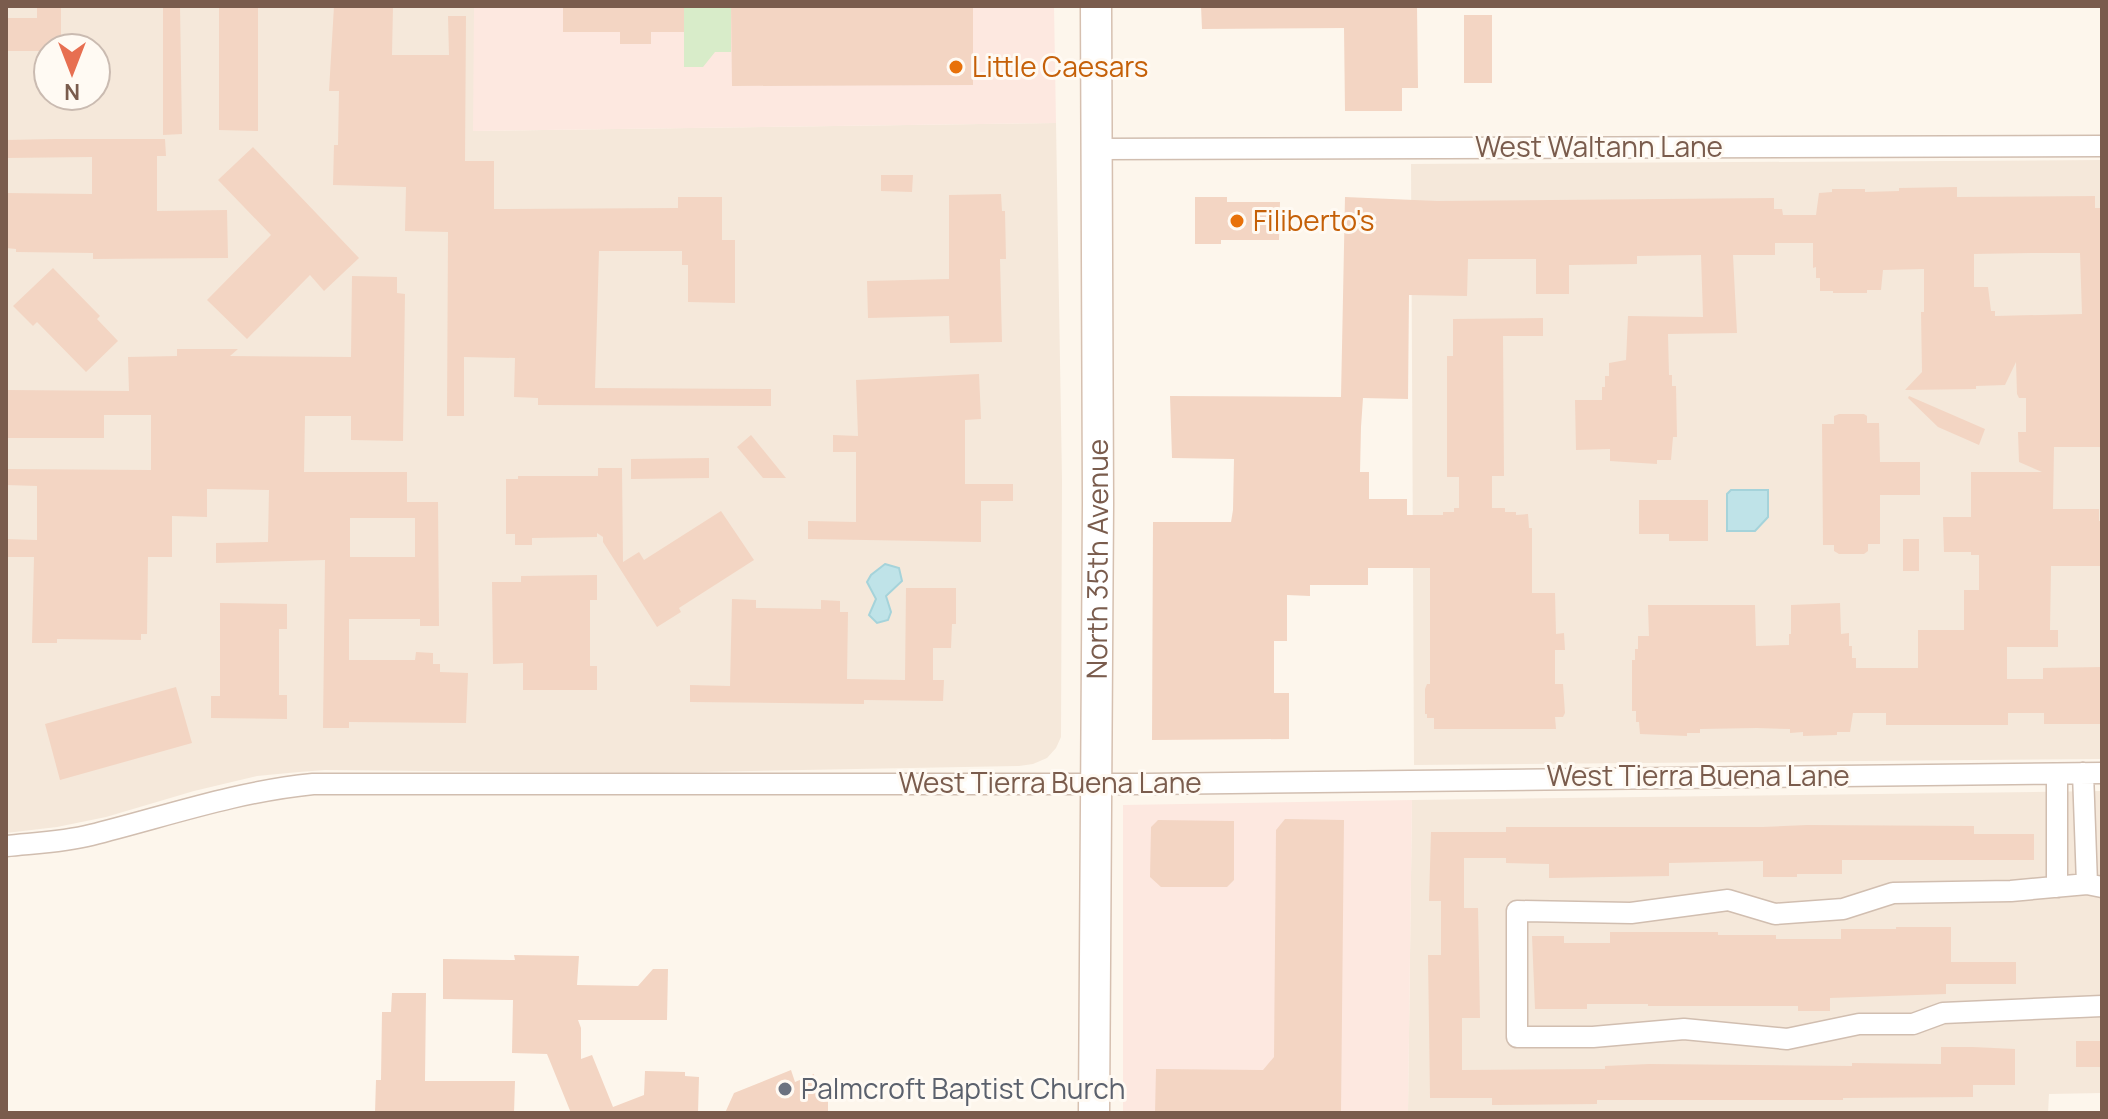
<svg xmlns="http://www.w3.org/2000/svg" width="2108" height="1119" font-family="Manrope,sans-serif">
<style>
.residential{fill:#f5e8da;fill-rule:evenodd}
.commercial{fill:#fde8e0}
.green{fill:#d8ecc9}
.water{fill:#bfe3e8;stroke:#a5d3da;stroke-width:2}
.building{fill:#f3d5c3;fill-rule:evenodd}
.lines{fill:none;stroke-linecap:round;stroke-linejoin:round}
.street-casing{stroke:#d1beb0;stroke-width:23}
.secondary-casing{stroke:#d6c0b0;stroke-width:33}
.street{stroke:#fff;stroke-width:20}
.secondary{stroke:#fff;stroke-width:30}
.food-dot{fill:#e8710a;stroke:#fffaf3;stroke-width:3}
.worship-dot{fill:#6b7280;stroke:#fffaf3;stroke-width:3}
.labels{text-anchor:middle;stroke-width:6;stroke-linejoin:round;paint-order:stroke}
.food-label{font-size:28px;fill:#c56008;stroke:#fffaf3;text-anchor:start}
.street-label{font-size:28px;fill:#7a5c4d;stroke:#fffaf3}
.worship-label{font-size:28px;fill:#5b616d;stroke:#fffaf3;text-anchor:start}
</style>
<rect width="100%" height="100%" fill="#fdf6ec"/>
<path class="residential" d="M6,6H474V131L1056,123L1062,480L1061,737L1056,748L1047,758L1033,764L1019,766L646,773L325,770L299,772L257,776L194,791L106,817L57,827L6,833ZM48,48H96V96H48Z
M2102,160V759L1414,765L1411,164Z
M2102,791V1093L2049,1094L2048,1113H1408L1412,800Z"/>
<path class="commercial" d="M474,6H1054L1056,123L473,131Z
M1412,800L1408,1113H1123V805Z"/>
<path class="green" d="M684,6H731V52H715L703,67H684Z"/>
<path class="water" d="M1731,490H1768V517L1755,531H1727V494Z
M885,564L899,568L902,581L886,596L891,612L888,620L877,623L869,615L876,599L867,582L871,575Z"/>
<path class="building" d="M37,6H61V48H48V51H6V18H37Z
M163,6H180L182,134L163,135Z
M219,6H258V131L219,130Z
M334,6H393L392,55H449L448,16H466L465,161H494V209L678,208V197H722V240H735V303L688,302V265H682V251H599L595,388L771,389V406L538,405V398L514,397L515,358L464,357V416H447L448,232L405,231L406,187L333,185L334,145H338L339,91H329Z
M563,6H684V32H651V44H620V32H563Z
M731,6H973V85L732,86Z
M1201,6H1417L1418,88H1402V111H1345L1344,28L1202,29Z
M1464,15H1492V83H1464Z
M55,139H165L166,156H157V211L227,210L228,258L93,259V253L16,252V249L6,248V193L92,194V157L6,158V140Z
M253,147L359,258L324,291L310,275L247,339L207,300L271,235L218,180Z
M881,175H913L912,192L881,191Z
M1957,187V197L2095,196V208H2102V447H2054L2053,509H2099V521H2102L2100,566H2051L2050,630H2058V647H2007V679H2043V668L2102,667V724H2044V713H2008V725H1886V713H1853L1850,732H1837V735L1803,736V732L1790,733V729L1757,728L1700,729V733H1687V736L1640,734L1639,722H1636V711H1632V660H1635V649H1638V636H1649L1648,605H1755L1756,646L1789,645V634H1791V605L1840,603L1841,634L1849,633V646H1852V658H1856V668H1918V630H1964V590H1979V555H1971V552H1944L1943,517H1971V472H2042L2019,462L2018,432H2026V398H2019L2017,394L2016,362L2005,385L1976,386V389L1905,390L1922,372L1921,312H1924V269L1883,270L1881,290H1867V293H1833V291H1820V278H1816V267L1813,268V243H1775V255H1733L1737,333L1668,334L1669,375H1672V386H1676L1677,437H1673L1671,460H1657V464L1610,461V449L1576,450L1575,400H1602V387H1605V376H1609V363L1626,360L1628,316L1703,317L1701,255L1637,256V264L1569,265V294H1536V259H1468L1467,296L1409,295L1408,399L1363,398L1361,427L1360,472H1369V499H1407V515H1443V512H1454V508H1459V477H1447V356H1453V319L1543,318V336H1503L1504,476H1492V508H1505V512H1516V515L1528,514L1529,528H1532V593H1555L1556,634L1564,633L1565,650H1555V684H1563L1565,713L1563,717H1555L1556,729H1434V718H1427V714H1425V689L1427,684H1430V568H1368V585H1310V596L1287,595V641H1274V693H1289V739L1152,740L1153,522H1231L1233,510L1234,459L1172,458L1170,396L1341,397L1345,197L1437,201L1774,198V209H1782L1783,215H1816L1819,193L1832,192V189H1865V192L1899,191V188ZM2031,253H2080L2082,314L1995,316V311H1991L1988,287H1974V254Z
M1001,194L1002,211H1005L1006,259H1000L1002,342L950,343L949,316L868,318L867,281L949,279V195Z
M1195,197H1227V202H1280L1279,240H1221V244H1195Z
M53,268L100,316L97,319L118,341L86,372L37,322L33,326L13,306Z
M352,276L397,277V293L405,294L403,441L351,440V416H305L304,472H407V502H438L439,626H420V619H349V660H415L416,652L433,653V664H440V672L468,673L466,723L349,722V728H323L325,560L216,563V543L268,542L269,490L207,489V517L172,516V557H148L147,634H141V640L57,639V643H32L34,557H6V539L37,540V486L6,485V469L151,470V415H104V438H6V390L129,391L128,357L177,356V349H238L230,356L351,357ZM350,518H415V557H350Z
M979,374L981,419L965,420V484H1013V501H981V542L808,539V521L856,522V452H833V435L858,436L856,380Z
M1909,396L1985,429L1979,445L1938,427L1908,398Z
M1839,414H1864L1867,416V423H1879L1880,462H1920V495H1880V544H1868V551L1864,554H1839L1834,551V545H1823L1822,424H1834V416Z
M751,435L786,478H763L737,447Z
M709,458V478L631,479V459Z
M598,468H622L623,562L639,552L644,560L721,511L754,560L679,608L681,612L657,627L603,542V537L597,533V537L532,538V545H515V534H506V479H518V476H598Z
M1639,500H1708V541H1669V534H1639Z
M1903,539H1919V571H1903Z
M597,575V600H590V666H597V690H523V663L493,664L492,582H521V576Z
M906,588H956V624H952L951,648H933V680H944L943,701L864,700V704L690,702V685L730,686L732,599L756,600V608L821,609V600L840,601V612H848L847,679L905,680Z
M220,603L287,604V629H279V695H287V719L211,718V696H220Z
M176,687L192,743L60,780L45,724Z
M1285,819L1344,820L1341,1113H1155L1156,1069L1263,1070L1274,1057L1276,830Z
M1158,820L1234,821V880L1227,887H1161L1150,877L1151,827Z
M1807,825L1974,826V834H2034V860H1842V874H1797V877H1763V861L1669,863V876L1549,878V864L1506,863V858H1464V908H1478L1480,1018H1462V1070L1605,1069V1066L1649,1064L1852,1066V1063L1941,1064V1047H1973L2015,1049V1085H1973V1097L1843,1098V1100H1597V1104L1492,1105V1098H1430L1428,955H1441V901H1429L1431,832H1506V827H1763Z
M1896,927H1951V962H2016V984H1946V994L1830,998V1011H1798V1006H1648V1004H1587V1009H1535L1532,936H1564V943H1610V932H1718V935H1776V939H1841V929H1896Z
M514,955L579,956L577,985L638,986L653,969H668L667,1020H578L581,1028V1059L592,1055L613,1107L644,1095L645,1071L685,1072V1076L699,1077L698,1113H571L547,1054L512,1053L513,1000L443,999V959L515,960Z
M392,993H426L425,1081H515L514,1113H375L376,1080H381L382,1012H391Z
M2076,1041H2102V1067H2076Z
M791,1070L795,1082L814,1074L815,1086L828,1083V1113H725L734,1093Z"/>
<g class="lines">
<g class="street-casing">
<path id="street" d="M1096,149L2102,146
M2083,773L2087,884
M2057,774V887
M6,846C34,843 64,842 91,835C167,816 234,792 313,784H1147L2102,773
M2102,887L2087,884L2011,891L1893,893L1843,909L1775,914L1728,900L1631,913L1517,911V1037H1593L1684,1029L1787,1039L1859,1024H1913L1943,1013L2102,1006"/>
</g>
<g class="secondary-casing">
<g id="secondary">
<path id="s1" d="M1094,1113L1098,504L1096,6"/>
</g>
</g>
<use href="#street" class="street"/>
<use href="#secondary" class="secondary"/>
</g>
<g class="food-dot">
<circle cx="956" cy="67" r="8"/>
<circle cx="1237" cy="221" r="8"/>
</g>
<circle class="worship-dot" cx="785" cy="1089" r="8"/>
<g class="labels">
<g class="food-label">
<text x="972" y="77">Little Caesars</text>
<text x="1253" y="231">Filiberto's</text>
</g>
<g class="street-label">
<text x="1599" y="157">West Waltann Lane</text>
<text dy="10" stroke="none"><textPath href="#s1" startOffset="554">North 35th Avenue</textPath></text>
<text x="1698" y="786">West Tierra Buena Lane</text>
<text x="1050" y="793">West Tierra Buena Lane</text>
</g>
<g class="worship-label">
<text x="801" y="1099">Palmcroft Baptist Church</text>
</g>
</g>
<rect width="2108" height="1119" fill="none" stroke="#7a5c4d" stroke-width="16"/>
<g transform="translate(72 72) rotate(180)"><circle r="38" fill="#fffaf3" stroke="#cabbb1" stroke-width="2"/>
<path d="M0-6L14 30L0 20L-14 30Z" fill="#e76f51"/>
<text y="-12" font-size="22" font-weight="bold" text-anchor="middle" fill="#7a5c4d">N</text>
</g>
</svg>
